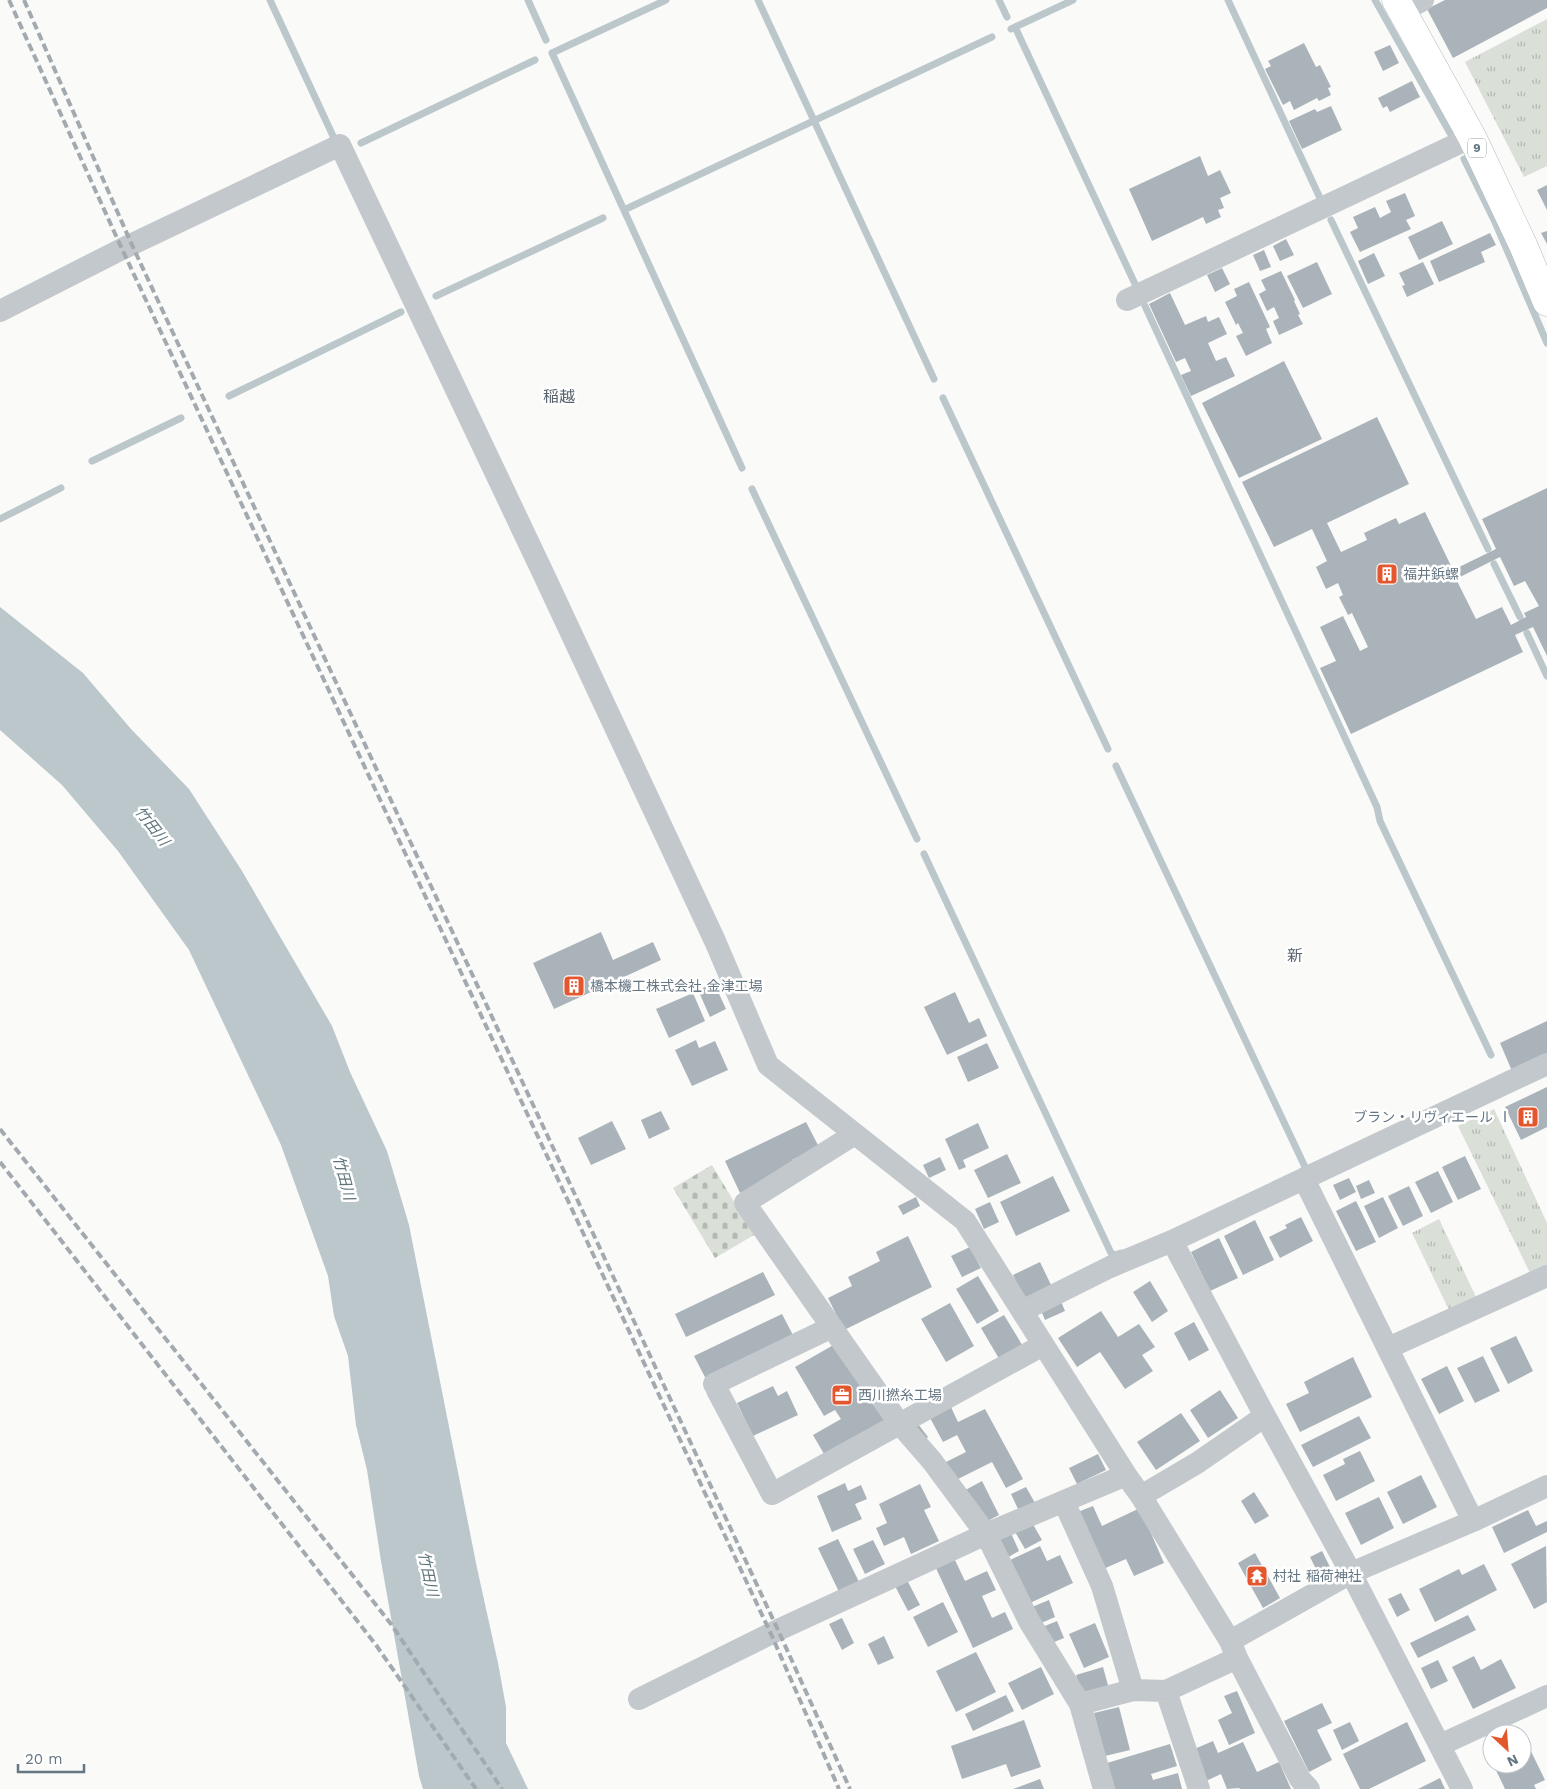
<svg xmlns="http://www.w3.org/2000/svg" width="1547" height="1789" font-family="'Work Sans','Noto Sans JP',sans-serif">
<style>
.grass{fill:url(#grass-tufts)}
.cemetery{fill:url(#cemetery-stones)}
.water{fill:#bbc7cb}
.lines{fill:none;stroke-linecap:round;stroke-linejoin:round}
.stream{stroke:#bbc7cb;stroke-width:7}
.building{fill:#aab3b9;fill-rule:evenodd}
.primary-casing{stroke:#b5babe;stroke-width:29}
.street{stroke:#c3c8cc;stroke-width:22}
.primary{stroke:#fff;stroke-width:28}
.rail{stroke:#a2aab0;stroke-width:4;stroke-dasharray:8 4;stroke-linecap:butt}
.labels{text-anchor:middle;stroke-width:5;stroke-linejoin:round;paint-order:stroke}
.shield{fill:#fff;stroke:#939fa8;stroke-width:1}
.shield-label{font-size:12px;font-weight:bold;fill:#657683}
.poi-label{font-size:14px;fill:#657683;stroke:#fff;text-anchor:start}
.water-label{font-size:15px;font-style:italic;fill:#60757c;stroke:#fff}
.quarter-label{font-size:16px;fill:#57646e;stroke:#fff}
</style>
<defs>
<pattern id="grass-tufts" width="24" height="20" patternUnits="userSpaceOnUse" patternTransform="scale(1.25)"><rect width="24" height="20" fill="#dadfd7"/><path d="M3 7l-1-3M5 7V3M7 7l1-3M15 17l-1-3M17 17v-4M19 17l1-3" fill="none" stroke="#b4b9b4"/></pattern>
<pattern id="cemetery-stones" width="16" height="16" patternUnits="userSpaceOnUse" patternTransform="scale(1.25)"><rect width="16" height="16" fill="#dadfd7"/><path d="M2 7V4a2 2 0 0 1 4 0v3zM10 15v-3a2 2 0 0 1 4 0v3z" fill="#b4b9b4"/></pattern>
</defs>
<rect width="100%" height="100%" fill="#fafaf8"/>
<path class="grass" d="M1547,19V166L1524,177L1465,62Z
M1494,1109L1547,1223V1266L1530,1273L1458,1126Z
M1439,1219L1477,1299L1450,1312L1412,1233Z"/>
<path class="cemetery" d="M712,1165L754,1235L715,1258L673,1188Z"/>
<path class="water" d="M0,607L83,673L131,729L189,789L242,871L332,1026L350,1072L387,1151L409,1225L477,1568L498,1663L506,1707V1743L528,1789H423L419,1776L381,1561L367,1470L356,1425L348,1356L334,1316L328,1276L281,1145L189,950L118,851L62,785L0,730Z"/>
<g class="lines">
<path class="stream" d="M270,0L333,136
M528,0L546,40
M666,0L552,53L742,468
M758,0L934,379
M999,0L1007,17
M1228,0L1320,198
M1375,0L1450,133
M1015,27L1136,286
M1011,29L1073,0
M361,143L535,60
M1464,159L1495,222L1547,343
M626,209L992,37
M1331,220L1488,549
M436,296L603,218
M1145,306L1377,807L1380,821L1491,1055
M229,396L401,312
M943,398L1108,749
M92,461L181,418
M752,489L917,839
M0,519L61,488
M1494,564L1520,617
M1527,633L1547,676
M1116,766L1306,1169L1302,1171
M924,854L1111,1253L1116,1255L1121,1253"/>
</g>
<path class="building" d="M1445,0H1547V8L1453,58L1427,9Z
M1304,43L1316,67L1320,65L1331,87L1328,88L1331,95L1319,101L1317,98L1294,110L1290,101L1283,105L1265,69L1271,66L1268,61Z
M1390,45L1399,63L1383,71L1374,52Z
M1412,81L1420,97L1390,112L1387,106L1383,108L1378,98Z
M1331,106L1342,130L1302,149L1289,121L1315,109L1317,112Z
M1200,156L1208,176L1220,170L1231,193L1220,198L1224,208L1218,210L1221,217L1206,224L1203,217L1152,241L1129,189Z
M1547,185V210L1537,190Z
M1405,193L1415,216L1406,220L1411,229L1360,252L1350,232L1358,228L1353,217L1375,207L1380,218L1391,212L1386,201Z
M1442,221L1453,244L1419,260L1408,237Z
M1547,231V244L1541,233Z
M1490,233L1496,245L1481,252L1485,262L1439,282L1430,261Z
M1286,239L1294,255L1280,261L1273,246Z
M1264,250L1271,267L1260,271L1253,255Z
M1374,253L1385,276L1368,284L1358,261Z
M1317,262L1332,294L1303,308L1287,276Z
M1423,262L1434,284L1407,297L1402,286L1405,285L1399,273Z
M1222,268L1230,284L1215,292L1207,275Z
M1281,271L1295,300L1294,301L1300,314L1298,315L1303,324L1279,335L1273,321L1279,318L1274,307L1267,311L1259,294L1266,290L1261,280Z
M1249,282L1270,327L1266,329L1272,343L1246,356L1236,336L1243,333L1238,323L1236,325L1225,302L1237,296L1234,289Z
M1170,293L1185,325L1206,316L1208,322L1219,317L1227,334L1208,343L1216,361L1226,357L1235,376L1191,396L1181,375L1191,371L1185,358L1176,362L1149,304Z
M1284,361L1322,439L1239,478L1202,403Z
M1377,417L1409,484L1327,523L1341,552L1367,540L1364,533L1396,518L1399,524L1425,512L1453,570L1496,549L1482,519L1547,488V656L1533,627L1515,635L1523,652L1351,734L1320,668L1336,661L1320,627L1343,616L1360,651L1368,647L1352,613L1348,615L1339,597L1343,595L1338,583L1326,589L1316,567L1327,561L1312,529L1274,547L1242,482ZM1500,557L1514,586L1525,581L1539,606L1524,613L1526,617L1511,625L1502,607L1476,619L1456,579Z
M601,932L613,960L653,942L661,960L554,1009L533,963Z
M714,983L726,1009L710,1017L698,990Z
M955,992L969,1023L979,1018L987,1036L947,1055L924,1007Z
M693,993L705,1021L669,1038L656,1009Z
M1547,1021V1054L1512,1071L1500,1043Z
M696,1040L699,1048L715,1041L728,1070L692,1086L675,1050Z
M987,1043L999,1068L968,1082L957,1057Z
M1547,1087V1127L1521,1140L1505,1107Z
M661,1111L670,1129L649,1139L641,1120Z
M612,1121L626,1149L591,1165L578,1138Z
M806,1122L819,1147L792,1160L795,1166L740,1193L725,1161Z
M978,1123L989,1148L963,1160L966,1167L959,1170L945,1139Z
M1007,1154L1021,1183L988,1198L974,1170Z
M1465,1156L1481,1189L1458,1200L1442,1167Z
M940,1157L946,1170L929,1178L923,1165Z
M1438,1171L1453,1202L1431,1213L1415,1182Z
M1053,1176L1070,1211L1016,1236L1000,1202Z
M1349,1178L1356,1192L1340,1200L1333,1185Z
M1369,1180L1375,1193L1361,1199L1356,1186Z
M1409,1186L1423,1216L1403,1226L1388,1196Z
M916,1197L920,1206L903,1215L898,1206Z
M1383,1197L1398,1228L1379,1238L1364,1206Z
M1356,1201L1376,1242L1356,1251L1336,1211Z
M990,1202L999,1222L984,1229L975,1209Z
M1301,1217L1313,1241L1280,1258L1269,1237L1287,1228L1285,1225Z
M1255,1220L1274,1260L1243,1275L1224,1236Z
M908,1236L932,1287L844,1330L828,1298L852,1286L848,1277L880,1261L876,1252Z
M1219,1238L1238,1278L1210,1291L1191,1252Z
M970,1247L981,1268L962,1277L951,1256Z
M1040,1262L1052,1287L1025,1300L1013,1275Z
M763,1272L775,1295L686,1337L675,1314Z
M978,1276L999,1311L977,1324L956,1289Z
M1150,1281L1168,1311L1152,1322L1133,1292Z
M1060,1299L1065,1311L1045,1320L1040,1308Z
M950,1303L974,1346L946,1362L921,1319Z
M1101,1311L1118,1337L1139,1324L1155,1347L1142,1355L1153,1371L1125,1389L1100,1352L1077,1367L1058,1338Z
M782,1314L794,1337L706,1379L694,1356Z
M1004,1315L1024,1348L1001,1362L981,1328Z
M1194,1322L1209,1350L1189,1361L1174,1333Z
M1516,1336L1533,1371L1508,1384L1490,1348Z
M837,1343L890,1423L827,1459L813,1435L841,1419L835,1410L824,1416L795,1367Z
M1483,1356L1500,1391L1475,1403L1457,1368Z
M1353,1357L1372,1397L1300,1432L1286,1404L1309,1393L1304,1382Z
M1447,1366L1464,1401L1439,1414L1421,1379Z
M773,1386L778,1396L787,1391L798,1415L753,1436L737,1403Z
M1220,1390L1238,1418L1208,1438L1190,1410Z
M950,1405L958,1422L985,1409L1023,1479L1006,1488L992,1462L954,1481L944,1463L966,1452L957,1435L943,1442L929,1416Z
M1181,1413L1200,1441L1156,1470L1137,1442Z
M1359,1416L1371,1438L1313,1467L1301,1445Z
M915,1420L928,1437L923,1441L910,1424Z
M1360,1451L1375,1481L1336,1501L1323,1475L1345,1464L1343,1459Z
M1098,1454L1106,1470L1077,1484L1069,1468Z
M1421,1475L1437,1507L1403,1524L1387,1492Z
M982,1481L999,1515L978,1526L960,1493Z
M845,1483L848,1491L861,1485L867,1499L855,1504L862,1519L832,1532L817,1496Z
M920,1484L931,1507L924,1510L939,1541L911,1554L904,1537L884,1546L876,1528L887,1523L879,1504Z
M1026,1487L1035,1503L1019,1511L1011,1494Z
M1254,1492L1269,1516L1255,1524L1241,1501Z
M1379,1497L1394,1528L1361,1545L1345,1513Z
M1093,1506L1102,1526L1140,1508L1164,1563L1134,1576L1126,1559L1101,1570L1075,1513Z
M1528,1510L1536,1526L1547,1521V1532L1504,1553L1492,1527Z
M1031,1521L1042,1540L1025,1549L1014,1530Z
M1010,1531L1019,1551L1005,1559L997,1542Z
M838,1539L860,1584L840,1594L818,1548Z
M873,1540L885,1564L865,1574L853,1549Z
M1040,1546L1047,1561L1060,1555L1073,1583L1030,1603L1010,1560Z
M1546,1546L1547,1602L1534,1609L1511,1564Z
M1322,1551L1332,1571L1320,1577L1310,1557Z
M1255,1553L1280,1598L1263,1608L1238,1563Z
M954,1558L965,1581L987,1571L996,1590L982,1596L992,1618L1005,1612L1013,1629L973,1648L935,1566Z
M1484,1564L1497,1590L1435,1622L1419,1589L1459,1569L1462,1575Z
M907,1580L920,1605L908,1611L895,1586Z
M1401,1593L1410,1610L1397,1617L1388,1599Z
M1049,1600L1055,1617L1039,1624L1032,1607Z
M943,1602L958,1632L928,1647L913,1617Z
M1468,1615L1476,1630L1418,1658L1410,1643Z
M842,1618L854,1643L842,1650L829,1624Z
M1057,1621L1064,1638L1047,1645L1040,1628Z
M1095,1623L1109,1657L1084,1668L1069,1634Z
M884,1636L894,1658L878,1665L868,1644Z
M976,1652L996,1692L956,1712L936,1671Z
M1474,1656L1481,1670L1501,1659L1516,1688L1473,1709L1452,1667Z
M1438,1660L1448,1681L1431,1689L1421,1668Z
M1041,1667L1054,1694L1022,1710L1008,1683Z
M1103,1667L1109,1689L1082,1697L1076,1675Z
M1237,1691L1255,1733L1229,1745L1218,1720L1232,1713L1224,1696Z
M1006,1695L1014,1711L973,1731L965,1714Z
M1322,1703L1332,1723L1317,1730L1332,1760L1309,1772L1284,1721Z
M1119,1707L1130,1750L1105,1756L1094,1713Z
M1024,1720L1041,1767L1011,1777L1006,1764L962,1779L951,1746Z
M1350,1722L1359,1741L1342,1750L1333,1730Z
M1407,1722L1426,1761L1369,1789H1360L1343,1754Z
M1524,1737L1545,1780L1534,1785L1536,1789H1505L1493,1764H1522V1738Z
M1213,1741L1218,1753L1243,1742L1257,1772L1279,1762L1291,1789H1240L1239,1788L1227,1789L1221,1774L1206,1781L1192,1750Z
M1492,1742V1761L1484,1746Z
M1170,1744L1177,1766L1151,1774L1153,1780L1178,1773L1182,1789H1115L1107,1763Z
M1440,1778L1445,1789H1418Z
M1040,1779L1044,1789H1013Z"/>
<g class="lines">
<g class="primary-casing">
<path id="primary" d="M1396,0L1472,137L1523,245L1547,302"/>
</g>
<path class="street" d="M1403,11L1423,0
M1127,300L1472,137
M0,311L122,249L340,145L543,573L715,941L768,1065L965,1221L1126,1475L1141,1496L1230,1641L1237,1658L1300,1779L1309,1789
M855,1134L745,1203L899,1423L932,1461L986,1534L1126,1475
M1304,1179L1473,1521
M1172,1241L1265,1416L1351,1573L1462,1789
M1022,1311L1110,1267L1172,1241L1547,1064
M1388,1348L1547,1276
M714,1384L832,1327
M717,1390L772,1494L1043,1345
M1141,1496L1197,1463L1265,1416
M1064,1502L1102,1586L1133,1690
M1230,1641L1351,1573L1473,1521L1547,1486
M1166,1691L1199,1789
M639,1699L778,1630L986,1534L1029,1621L1080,1704L1133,1690L1166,1691L1237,1658
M1080,1704L1104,1789
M1440,1745L1547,1696"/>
<use href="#primary" class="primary"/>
<path class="rail" d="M9,0L122,249L771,1634L839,1789
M24,0L132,245L778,1630L850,1789
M0,1129L391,1624L502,1789
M0,1162L376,1645L476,1789"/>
</g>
<defs>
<g id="building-square" transform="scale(1.125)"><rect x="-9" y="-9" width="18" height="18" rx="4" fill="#e4572e" stroke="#fff"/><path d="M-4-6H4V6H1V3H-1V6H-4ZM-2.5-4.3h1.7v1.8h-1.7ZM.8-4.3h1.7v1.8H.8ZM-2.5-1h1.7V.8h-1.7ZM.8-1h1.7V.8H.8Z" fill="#fff"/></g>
<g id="office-square" transform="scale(1.125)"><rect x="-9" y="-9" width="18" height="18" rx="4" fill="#e4572e" stroke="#fff"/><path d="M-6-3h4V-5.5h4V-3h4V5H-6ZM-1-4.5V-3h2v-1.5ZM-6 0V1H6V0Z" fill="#fff"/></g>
<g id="temple-square" transform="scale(1.125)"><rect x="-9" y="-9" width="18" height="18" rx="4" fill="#e4572e" stroke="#fff"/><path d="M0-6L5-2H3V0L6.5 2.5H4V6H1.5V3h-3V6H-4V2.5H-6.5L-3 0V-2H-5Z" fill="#fff"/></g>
</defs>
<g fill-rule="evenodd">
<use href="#building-square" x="1387" y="574"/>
<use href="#building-square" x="574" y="986"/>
<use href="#building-square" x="1528" y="1117"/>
<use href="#office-square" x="842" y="1395"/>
<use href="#temple-square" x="1257" y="1576"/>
</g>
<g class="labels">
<rect class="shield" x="1468" y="138.5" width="18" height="19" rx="4"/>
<g class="shield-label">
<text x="1477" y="152">9</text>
</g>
<g class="poi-label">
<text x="1403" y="579">福井鋲螺</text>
<text x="590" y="991">橋本機工株式会社 金津工場</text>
<text x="1512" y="1122" text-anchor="end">ブラン・リヴィエール Ⅰ</text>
<text x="858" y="1400">西川撚糸工場</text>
<text x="1273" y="1581">村社 稲荷神社</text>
</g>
<g class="water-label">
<text transform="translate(152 826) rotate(52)" y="5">竹田川</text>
<text transform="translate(344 1178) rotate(75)" y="5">竹田川</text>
<text transform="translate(428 1574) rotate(78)" y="5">竹田川</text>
</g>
<g class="quarter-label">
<text x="559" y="402">稲越</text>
<text x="1295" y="961">新</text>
</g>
</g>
<g transform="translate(1507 1749) rotate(154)"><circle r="24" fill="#ffffff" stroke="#c1c8cd"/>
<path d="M0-4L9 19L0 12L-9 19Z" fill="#e4572e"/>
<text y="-8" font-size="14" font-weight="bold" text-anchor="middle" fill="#657683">N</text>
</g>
<path d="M18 1764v8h66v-8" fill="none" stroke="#657683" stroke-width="2.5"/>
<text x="25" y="1764" font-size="15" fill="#657683" stroke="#ffffff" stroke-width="4" paint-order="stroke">20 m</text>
</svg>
